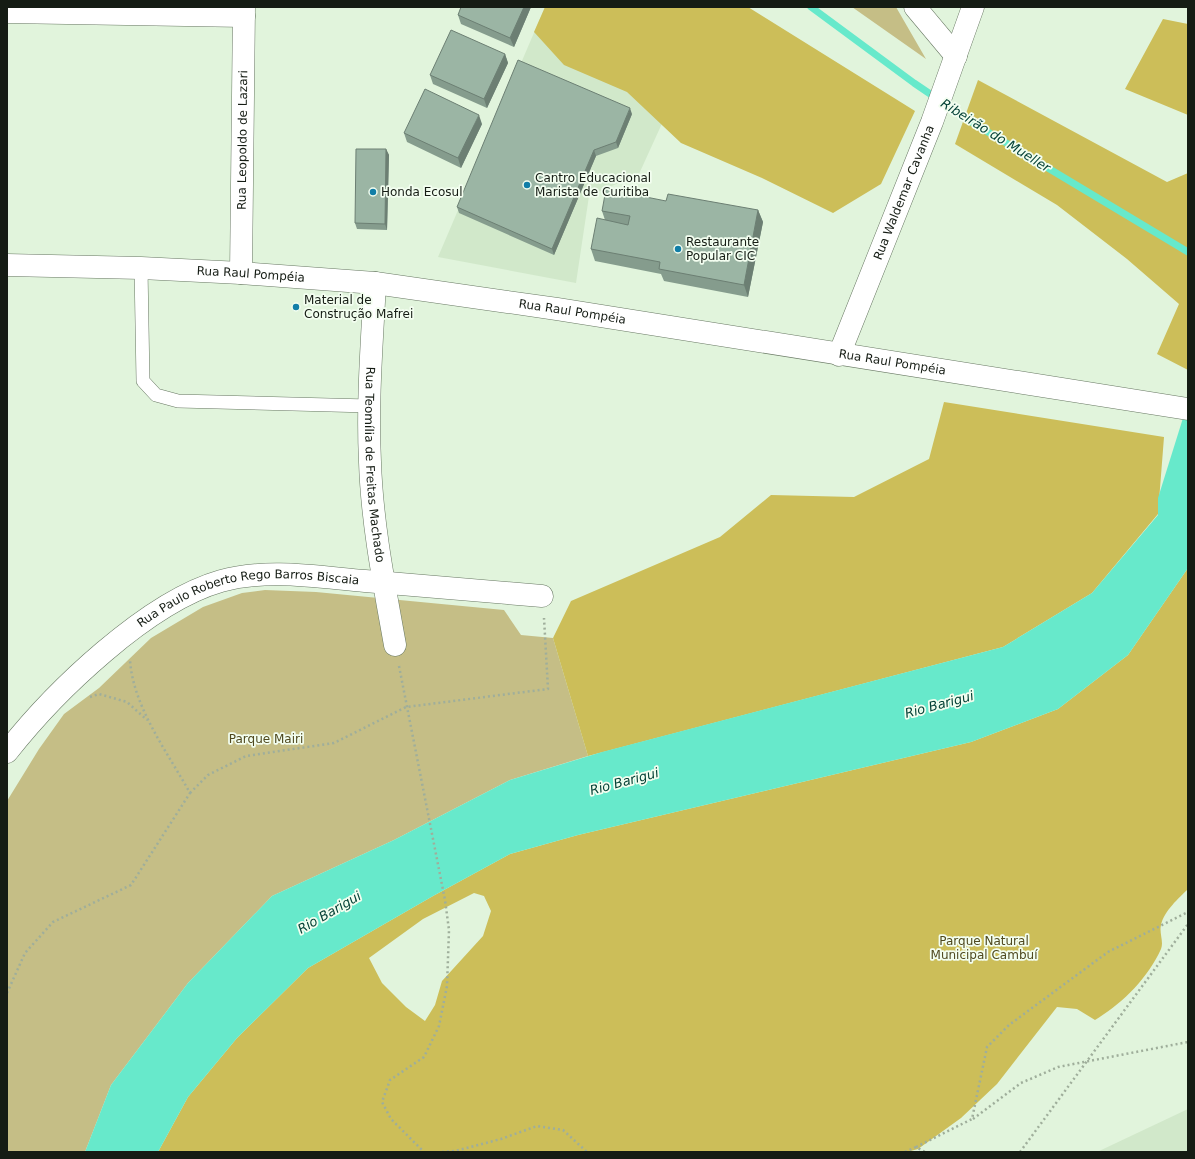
<svg xmlns="http://www.w3.org/2000/svg" width="1195" height="1159" font-family="'DejaVu Sans',sans-serif">
<style>
.built{fill:#d1e8ca}
.green{fill:#c5be86}
.forest{fill:#ccbe59;fill-rule:evenodd}
.water{fill:#67e9cb}
.lines{fill:none;stroke-linecap:round;stroke-linejoin:round}
.stream{stroke:#67e9cb;stroke-width:7}
.service-casing{stroke:#687863;stroke-width:14}
.minor-casing{stroke:#687863;stroke-width:23}
.tertiary-casing{stroke:#687863;stroke-width:23}
.secondary-casing{stroke:#687863;stroke-width:23}
.path{stroke:#9fae9b;stroke-width:2.5;stroke-dasharray:2 3;stroke-linecap:butt}
.service{stroke:#fff;stroke-width:13}
.minor{stroke:#fff;stroke-width:22}
.tertiary{stroke:#fff;stroke-width:22}
.secondary{stroke:#fff;stroke-width:22}
.wall{fill:#859c8d}
.shaded-wall{fill:#6c7f73}
.building{fill:#9bb5a4;stroke:#6c7f73}
.poi-dot{fill:#117ea7;stroke:#f3fef0;stroke-width:1.5}
.labels{text-anchor:middle;stroke-width:3.5;stroke-linejoin:round;paint-order:stroke}
.street-label{font-size:12px;fill:#151c14;stroke:#f3fef0}
.poi-label{font-size:12px;fill:#151c14;stroke:#f3fef0;text-anchor:start}
.park-label{font-size:12px;fill:#4f491f;stroke:#f3fef0}
.water-label{font-size:13px;font-style:italic;fill:#054237;stroke:#f3fef0}
</style>
<rect width="100%" height="100%" fill="#e1f4dc"/>
<path class="built" d="M545,7H715L639,174L589,196L576,283L438,257Z
M1188,1109V1152H1097Z"/>
<path class="green" d="M852,7H896L926,59Z
M265,590L316,592L504,610L521,635L553,638L588,756L510,780L394,840L272,896L188,983L111,1085L85,1152H7V801L39,749L64,714L99,688L151,638L203,607L242,593Z"/>
<path class="forest" d="M545,7H748L915,111L881,184L833,213L762,178L681,143L627,92L564,65L534,32Z
M1163,19L1188,24V115L1125,89Z
M978,80L1167,182L1188,173V370L1157,354L1179,304L1127,259L1057,205L955,144Z
M944,402L1164,437L1158,514L1092,593L1003,647L588,756L553,638L571,601L720,537L771,495L854,497L929,459Z
M1188,568V889C1179,898 1164,911 1161,925C1159,933 1164,942 1161,949C1148,978 1122,1004 1095,1020L1077,1009L1057,1007L997,1084L961,1118L918,1149L907,1152H158L188,1097L237,1038L308,968L433,896L510,854L578,835L971,742L1058,709L1128,655ZM474,893L484,896L491,911L483,936L442,981L435,1005L425,1021L406,1007L382,983L369,958L423,919Z"/>
<path class="water" d="M1188,402V568L1128,655L1058,709L971,742L578,835L510,854L433,896L308,968L237,1038L188,1097L158,1152H85L111,1085L188,983L272,896L394,840L510,780L602,752L1003,647L1092,593L1158,515V498Z"/>
<g class="lines">
<path class="stream" d="M811,7L914,83L973,123L1188,252"/>
<g class="service-casing">
<path id="service" d="M141,268L143,381L156,395L178,401L369,406"/>
</g>
<g class="minor-casing">
<g id="minor">
<path d="M915,7L956,56"/>
<path d="M7,12L244,16"/>
<path id="s1" d="M241,273L244,7"/>
<path id="s2" d="M375,283C372,342 367,402 370,462C372,523 384,584 395,645"/>
<path id="s3" d="M7,752C54,692 147,602 221,581C267,568 318,577 365,581C424,586 483,591 542,596"/>
</g>
</g>
<g class="tertiary-casing">
<g id="tertiary">
<path id="s4" d="M839,355L932,122L973,7"/>
</g>
</g>
<g class="secondary-casing">
<g id="secondary">
<path id="s5" d="M7,265L141,268L241,273L375,283L557,309L1188,409"/>
</g>
</g>
<path class="path" d="M399,666L445,900L449,930L447,986L439,1026L424,1057L390,1080L382,1102L391,1119L424,1152
M90,697L99,694L127,702L147,720
M190,793L208,775L246,756L334,743L406,707L548,689L544,618
M7,993L25,953L53,922L131,885L190,793C168,753 133,707 130,660
M973,1119L1021,1083L1058,1067L1188,1042
M916,1147L972,1119L987,1047L1009,1025L1108,952L1188,912
M442,1152L455,1151L501,1139L537,1126L563,1130L587,1152
M905,1152L916,1147L925,1152
M1020,1152L1188,924"/>
<use href="#service" class="service"/>
<use href="#minor" class="minor"/>
<use href="#tertiary" class="tertiary"/>
<use href="#secondary" class="secondary"/>
</g>
<path class="wall" d="M531,7L514,47L461,24L458,15Z
M505,54L508,63L487,108L433,84L430,75Z
M632,114L618,148L596,156L554,255L459,213L457,207Z
M482,124L461,168L407,142L404,133Z
M386,149L389,155L387,230L357,229L355,223Z
M666,201L758,210L763,222L748,297L664,281L661,274L595,261L591,249L605,220L602,211Z"/>
<path class="shaded-wall" d="M524,7H531L514,47L510,38Z
M505,54L508,63L487,108L484,99Z
M630,108L632,114L618,148L616,142Z
M479,115L482,124L461,168L458,158Z
M386,149L389,155L387,230L385,224Z
M594,150L596,156L554,255L552,249Z
M758,210L763,222L748,297L744,285Z"/>
<path class="building" d="M461,7H524L510,38L458,15Z
M451,30L505,54L484,99L430,75Z
M518,60L630,108L616,142L594,150L552,249L457,207Z
M425,89L479,115L458,158L404,133Z
M356,149H386L385,224L355,223Z
M606,189L666,201L668,194L758,210L744,285L659,269L660,262L591,249L597,218L628,225L630,216L602,211Z"/>
<g class="poi-dot">
<circle cx="527" cy="185" r="4"/>
<circle cx="373" cy="192" r="4"/>
<circle cx="678" cy="249" r="4"/>
<circle cx="296" cy="307" r="4"/>
</g>
<g class="labels">
<g class="street-label">
<text dy="4" stroke="none"><textPath href="#s1" startOffset="133">Rua Leopoldo de Lazari</textPath></text>
<text dy="4" stroke="none"><textPath href="#s4" startOffset="175">Rua Waldemar Cavanha</textPath></text>
<text dy="4" stroke="none"><textPath href="#s5" startOffset="244">Rua Raul Pompéia</textPath></text>
<text dy="4" stroke="none"><textPath href="#s5" startOffset="568">Rua Raul Pompéia</textPath></text>
<text dy="4" stroke="none"><textPath href="#s5" startOffset="892">Rua Raul Pompéia</textPath></text>
<text dy="4" stroke="none"><textPath href="#s2" startOffset="182">Rua Teomília de Freitas Machado</textPath></text>
<text dy="4" stroke="none"><textPath href="#s3" startOffset="300">Rua Paulo Roberto Rego Barros Biscaia</textPath></text>
</g>
<g class="poi-label">
<text x="535" y="182">Cantro Educacional<tspan x="535" dy="14">Marista de Curitiba</tspan></text>
<text x="381" y="196">Honda Ecosul</text>
<text x="686" y="246">Restaurante<tspan x="686" dy="14">Popular CIC</tspan></text>
<text x="304" y="304">Material de<tspan x="304" dy="14">Construção Mafrei</tspan></text>
</g>
<g class="park-label">
<text x="266" y="743">Parque Mairi</text>
<text x="984" y="945">Parque Natural<tspan x="984" dy="14">Municipal Cambuí</tspan></text>
</g>
<g class="water-label">
<text transform="translate(996 135) rotate(32)" y="5">Ribeirão do Mueller</text>
<text transform="translate(939 704) rotate(-15)" y="5">Rio Barigui</text>
<text transform="translate(624 781) rotate(-15)" y="5">Rio Barigui</text>
<text transform="translate(329 912) rotate(-30)" y="5">Rio Barigui</text>
</g>
</g>
<rect width="1195" height="1159" fill="none" stroke="#151c14" stroke-width="16"/>
</svg>
